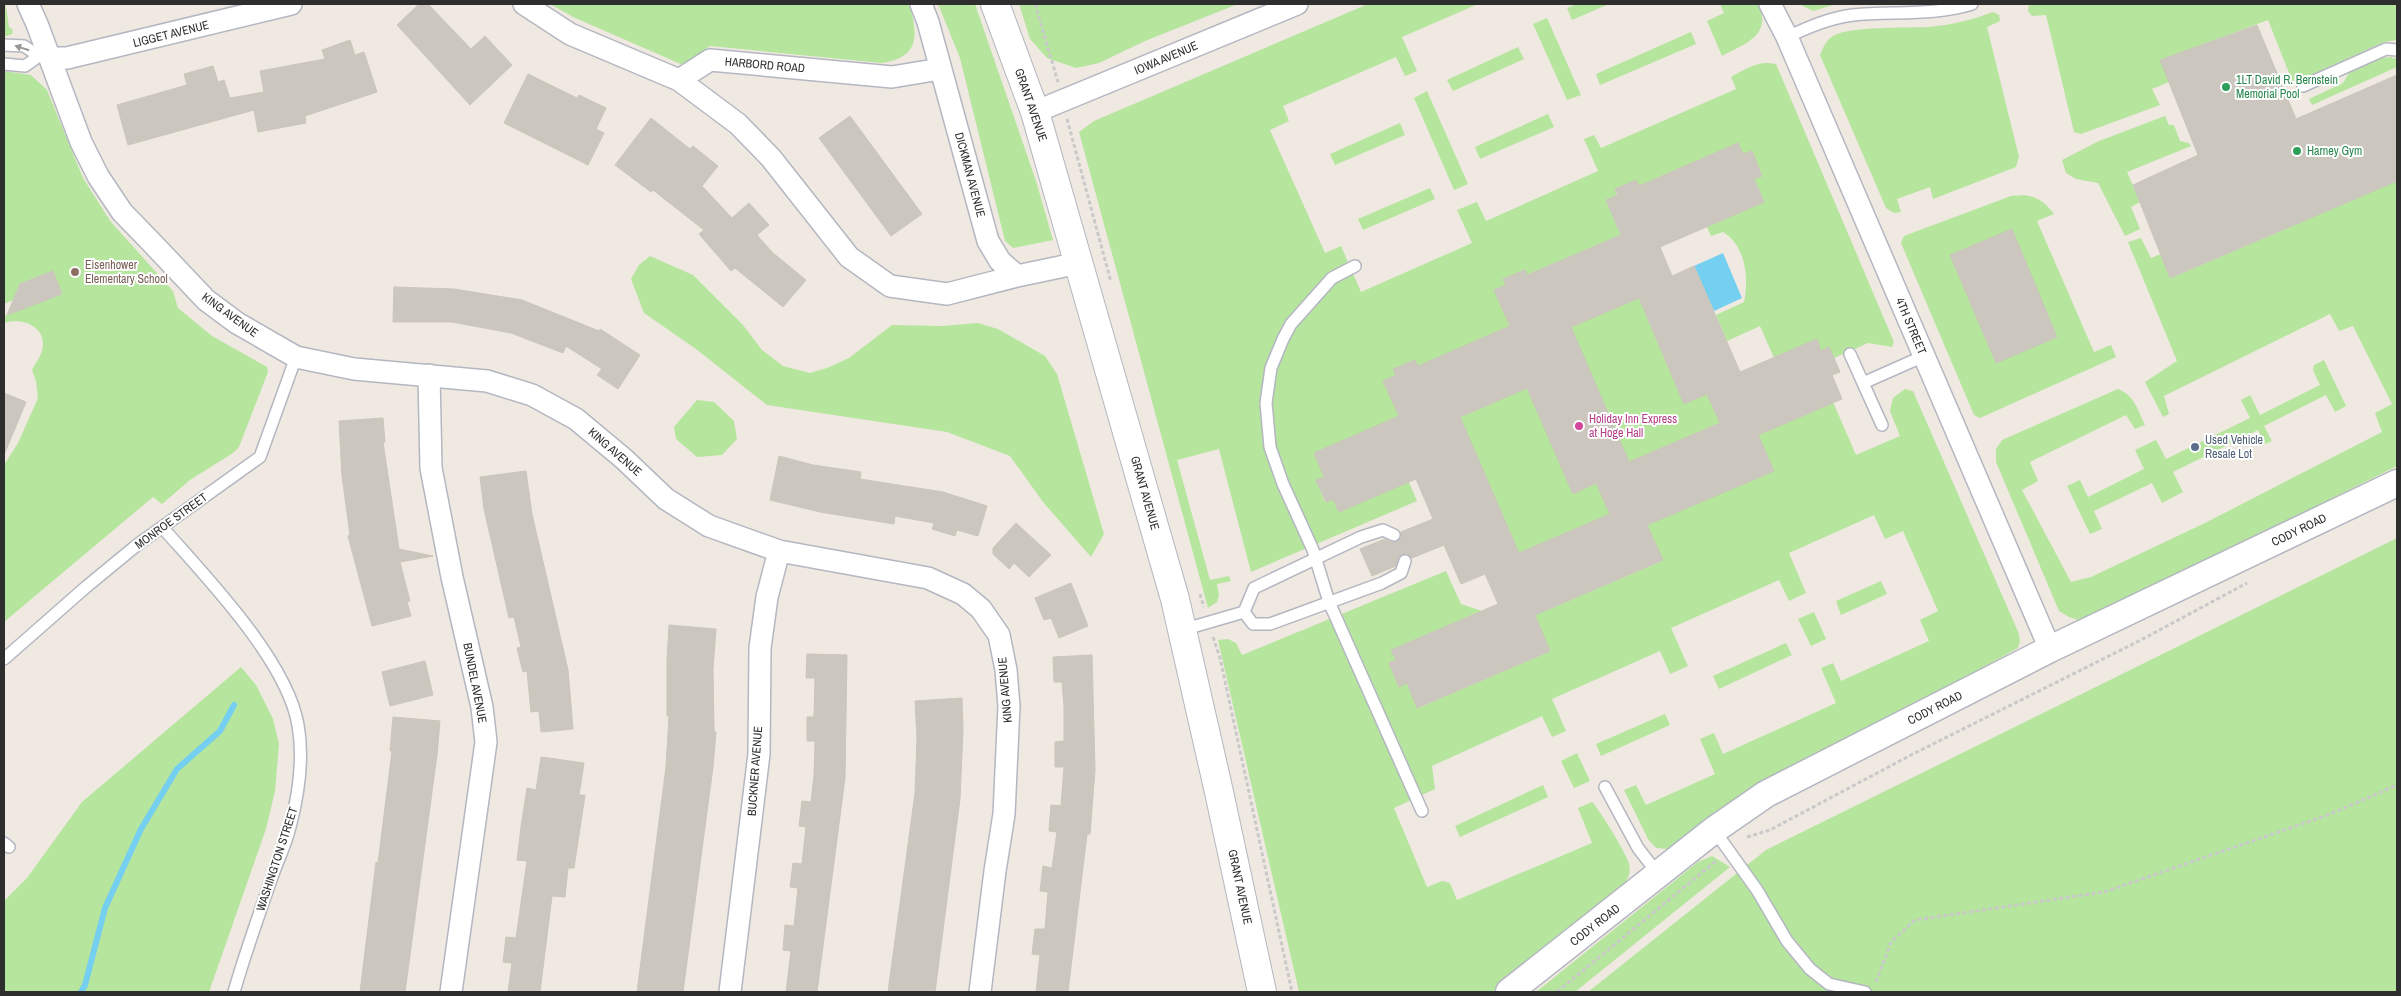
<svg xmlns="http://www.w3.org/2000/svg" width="2401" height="996" font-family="'Archivo Narrow',sans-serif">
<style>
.green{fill:#b6e59e}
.water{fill:#75cff0}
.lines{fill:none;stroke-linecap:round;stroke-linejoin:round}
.stream{stroke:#75cff0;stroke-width:6}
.building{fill:#cbc7bf;stroke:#cbc5ba;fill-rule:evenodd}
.service-casing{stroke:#b4b7c1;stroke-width:14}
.minor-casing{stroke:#b4b7c1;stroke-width:24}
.tertiary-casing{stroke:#b4b7c1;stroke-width:29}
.secondary-casing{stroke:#b4b7c1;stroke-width:30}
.path{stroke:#c9c9c9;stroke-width:3;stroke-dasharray:4 2.5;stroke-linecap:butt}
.service{stroke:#fff;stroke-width:11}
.minor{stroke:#fff;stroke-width:21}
.tertiary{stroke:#fff;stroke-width:26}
.secondary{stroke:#fff;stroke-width:28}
.oneway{fill:#969696}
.leisure-dot{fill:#2e9e5b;stroke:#fff;stroke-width:2}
.education-dot{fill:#8d6e63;stroke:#fff;stroke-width:2}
.hotel-dot{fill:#d1479c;stroke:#fff;stroke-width:2}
.service-dot{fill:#5c6f8a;stroke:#fff;stroke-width:2}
.labels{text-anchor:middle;stroke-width:4;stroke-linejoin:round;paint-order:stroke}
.street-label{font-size:12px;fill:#2e2e2e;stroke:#fff}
.leisure-label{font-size:12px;fill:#27864d;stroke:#fff;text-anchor:start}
.education-label{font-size:12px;fill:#785e54;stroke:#fff;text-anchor:start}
.hotel-label{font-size:12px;fill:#b23c85;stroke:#fff;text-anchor:start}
.service-label{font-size:12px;fill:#4e5e75;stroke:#fff;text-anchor:start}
</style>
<rect width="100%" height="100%" fill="#efe9e1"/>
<path class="green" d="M4,4L6,6L9,27L13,30L12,34L4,37Z
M550,4H910C917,36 921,56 882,63L710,46L683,65L573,17Z
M938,4H975L1036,181L1053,240L1013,248L1005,241L960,58Z
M1019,4H1238L1145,41L1099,63L1076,68L1047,58L1030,39Z
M1368,4H1478L1402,37L1417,71L1405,76L1396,57L1283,106L1289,121L1270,130L1325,253L1341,246L1361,292L1472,243L1457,210L1477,202L1486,221L1598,171L1584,139L1594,135L1601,148L1736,89L1731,77C1745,69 1759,60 1776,64L1894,342L1892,347L1868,343L1834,358L1829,348L1821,351L1817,340L1774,358L1760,326L1727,341L1716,315L1744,302C1749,278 1746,246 1723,232L1711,236L1707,227L1764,202L1754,179L1762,175L1752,151L1743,154L1738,143L1639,186L1636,180L1615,189L1617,195L1606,200L1621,235L1527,275L1524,270L1504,279L1506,285L1494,290L1510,326L1418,366L1415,360L1394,369L1396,375L1384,381L1399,416L1314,453L1324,477L1316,480L1325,502L1333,499L1339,512L1409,482L1417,501L1251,572L1219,449L1177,460L1210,580L1229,576L1231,581L1217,584L1219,595L1217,602L1208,608L1079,132L1094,121Z
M1577,4H1609L1572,20L1567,8Z
M1720,4H1758C1773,35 1745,44 1722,56L1707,21L1724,13Z
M1799,4H1836L1813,11Z
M2029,4H2397V40L2384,42L2293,83L2268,20L2161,60L2169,82L2152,89L2160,105L2081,134L2074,132L2046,15L2032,16L2028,11Z
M1993,12L1999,15L2000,21L1987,27L2019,157L2016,167L1933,199L1930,187L1897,199L1901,212L1894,213L1886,208L1820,55C1823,48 1826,40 1833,36C1849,26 1907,28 1929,27C1951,25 1972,20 1993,12Z
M1547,18L1581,95L1567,100L1533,24Z
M1691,32L1696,44L1600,85L1596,74Z
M1518,47L1524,59L1453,91L1447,80Z
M2391,57L2397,59V67L2312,105L2309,99L2343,83L2349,73L2379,58Z
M4,71L31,75L47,90L83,178L111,222L173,291L178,308L212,336L267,367L268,372L239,447L233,453L190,480L162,504L153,497L4,622V465L18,443L38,398L36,381L32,370C36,362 43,354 43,344C43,324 19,318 4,323V316L62,294L53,271L20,284L13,300L4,304Z
M1427,91L1468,184L1454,190L1414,98Z
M1548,114L1554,127L1480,159L1475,147Z
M2165,116L2169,125H2174L2180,141L2189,143L2191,146L2127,172L2140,202L2131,207L2140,229L2125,236L2098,183L2076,179L2066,173L2062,160L2099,141Z
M1400,123L1405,135L1335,165L1330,154Z
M2397,181V466L2083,622L2069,617L2059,611L1996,462V449L2002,440L2118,389C2134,395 2138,410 2145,425L2135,429L2126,415L2030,462L2038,481L2022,490L2071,582L2091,577L2207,522L2382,432L2375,413L2392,404L2353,326L2339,331L2330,314L2164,396L2169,414L2163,417L2145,382L2177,361L2128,242L2141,238L2151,258L2161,254L2171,278Z
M1430,188L1435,199L1363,230L1358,219Z
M2024,195C2038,197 2045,202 2054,214L2037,221L2094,352L2111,345L2116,357L1980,418L1974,415L1901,243L1904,236L2011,196Z
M650,256L693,275L743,325L762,350L783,366L810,373L827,368L849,358L892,325L942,326L978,323L998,329L1045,356L1057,374L1104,534L1091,557L1043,502L1010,456L947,432L767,405L696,349L644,313L631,279L639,265Z
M1639,298L1684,404L1707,394L1720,423L1629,462L1583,356L1548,337Z
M2324,360L2346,406L2335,412L2326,395L2264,426L2272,441L2265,444L2258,430L2173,472L2183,492L2162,503L2152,483L2094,511L2102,529L2090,534L2067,486L2080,480L2088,497L2144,469L2135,450L2156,440L2166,459L2250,418L2241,400L2250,395L2260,415L2320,385L2313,370L2314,365Z
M1527,388L1573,493L1597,483L1610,514L1519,553L1437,427Z
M1905,389L1913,391L2019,634L2020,641L2018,648L1803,767L1669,849L1656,848L1648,839L1624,790L1636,785L1646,805L1715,774L1700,739L1714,733L1723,754L1836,703L1821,668L1833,663L1841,681L1929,641L1920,620L1938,611L1903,531L1885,539L1874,515L1789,553L1806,593L1789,601L1779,580L1671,628L1688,666L1670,674L1660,651L1552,699L1566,731L1552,737L1542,716L1432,766L1435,789L1394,808L1427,887L1442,881L1450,883L1457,900L1592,843L1578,808L1592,802C1598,807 1628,856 1629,864C1632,875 1625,884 1618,892L1492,992H1299L1218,640L1228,639L1236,643L1242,655L1446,571L1461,604L1482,611L1392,650L1396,660L1389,663L1399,686L1407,683L1418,708L1550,651L1535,615L1662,561L1647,525L1773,471L1758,435L1833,402L1856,455L1900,436L1890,411L1893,398Z
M697,400L714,402L734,421L737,439L722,455L697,457L676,439L674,427Z
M2397,538V992H1588L1766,850Z
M1881,581L1887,594L1841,615L1836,601Z
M1814,612L1826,639L1811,646L1798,619Z
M1786,643L1792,655L1719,689L1713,676Z
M241,667L256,685L273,719L279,744L275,791L266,829L209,992H4V901L27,878L82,802Z
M1665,714L1670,725L1601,756L1596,744Z
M1577,753L1590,781L1574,788L1561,761Z
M1543,785L1548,797L1460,837L1455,826Z
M1712,856L1730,867L1575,992H1536L1698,862Z"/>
<path class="water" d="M1723,253L1742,298L1714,311L1694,266Z"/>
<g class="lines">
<path class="stream" d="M81,992L85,985L105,908L141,829L177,769L220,731L234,705"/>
</g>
<path class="building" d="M419,4H428L471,49L485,36L512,65L470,105L397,25Z
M2257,25L2296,119L2397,75V181L2170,278L2133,185L2198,155L2160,60Z
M350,40L355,55L364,52L377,92L305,116L306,123L258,132L254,110L128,145L117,105L187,85L184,74L213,66L218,82L224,80L230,98L264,92L260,71L325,59L322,50Z
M528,74L577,98L579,95L606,108L596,129L604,133L588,165L504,123Z
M850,116L922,214L891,236L819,138Z
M651,118L690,149L693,146L718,166L702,186L732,218L749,203L769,225L757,235L773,253L806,280L783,307L735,268L731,271L699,234L704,230L653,190L651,192L615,165Z
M1738,143L1743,154L1752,151L1762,176L1754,179L1764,202L1660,247L1672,276L1694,266L1740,372L1817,339L1821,351L1829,347L1834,358L1840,372L1832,375L1842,399L1758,435L1774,471L1647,525L1663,560L1535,615L1550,651L1417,708L1407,683L1399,687L1389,663L1396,660L1391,650L1498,604L1485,574L1461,584L1444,545L1412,558L1408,554H1403L1398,558L1396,566L1372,576L1360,549L1385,539L1391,542L1398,541L1401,538V532L1433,519L1416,479L1339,512L1333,499L1326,502L1316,480L1324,477L1314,453L1399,416L1383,381L1396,375L1393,369L1415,360L1418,366L1510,326L1494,290L1506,285L1503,279L1525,270L1527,275L1621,235L1606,200L1618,195L1615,189L1636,180L1639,186ZM1639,298L1684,404L1707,394L1720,423L1629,462L1571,327ZM1527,388L1573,494L1596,483L1610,514L1519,553L1460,417Z
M2012,229L2057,337L1996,363L1950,255Z
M53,271L62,294L7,315L20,284Z
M394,287L454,289L522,300L599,331L600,329L640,355L618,389L597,375L602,369L566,346L563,353L511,333L452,322H393Z
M4,393L26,402L4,455Z
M383,418L385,442H383L399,549L433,556L400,562L410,601L407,602L411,616L372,626L348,536L350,535L342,476L339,421Z
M779,456L813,465L861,472L860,479L943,492L987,506L978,536L957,530L955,536L932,529L934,523L895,516L894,524L820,512L770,500Z
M526,471L532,514L568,670L573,729L541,732L539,711L531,712L527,671L523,672L517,648L521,647L514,617L509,618L484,509L480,477Z
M1016,523L1051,555L1029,577L1014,563L1009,569L993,554V548Z
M1071,583L1088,626L1059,638L1051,618L1044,620L1035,598Z
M669,625L716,629L713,669L714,731L716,732L713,767L683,992H637L666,767L669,716H667V660Z
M807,654L847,655L845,778L817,992H786L791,951L783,950L785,925L794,926L798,888L790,887L793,863L802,864L806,827L799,826L802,801L811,802L814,776L815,741H807V717H814L815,678H806Z
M1092,655L1095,770L1090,834H1087L1068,992H1036L1040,955L1032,954L1035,929H1045L1048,892L1040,891L1043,866L1052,868L1057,832L1049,831L1051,805L1061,806L1064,767H1055V742L1064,741V706L1062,682H1054L1053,657Z
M425,661L433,695L390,706L382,672Z
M962,698L963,730L960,799L935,992H888L915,793L917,738L915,701Z
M393,717L440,721L437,755L405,992H360L376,862L378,863L392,751H390Z
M541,757L584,763L579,795H585L574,868H568L565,897L552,896L540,992H508L512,963L503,962L506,937L516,938L527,861L517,860L521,827L527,788L536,790Z"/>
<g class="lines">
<g class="service-casing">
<path id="service" d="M1787,37C1809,27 1829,18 1853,15C1893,11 1933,16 1972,4
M4,45L24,46L39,56L50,58
M4,64L25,66L39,56
M2303,86L2386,49L2397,50
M1355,266L1332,278L1291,324L1283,339L1271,368L1266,403L1270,447L1283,484L1313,550L1329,602L1422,811
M1850,354L1863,383
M1882,425L1863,383L1924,356
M162,527C205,576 287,660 298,725C304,759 299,793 290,827C286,844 278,860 272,877C259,915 245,953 234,992
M1244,612L1254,588L1361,537L1383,530L1394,535
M1182,630L1244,612L1253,624H1270L1382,583L1401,573L1405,561
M4,659L86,587L137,545L260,457L296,357
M1605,787L1638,848L1658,874
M1714,830L1757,890L1787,941L1810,969L1829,984L1865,992
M4,843L9,847"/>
</g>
<g class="minor-casing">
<path id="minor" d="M28,4L37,24L81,142L98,176L122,212L154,245L206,300L237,323L296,357L354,369L487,381L532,395L576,419L624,459L666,499L709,526L779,551L928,578L963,594L981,609L999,635L1006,670L1009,706L1004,814L995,871L980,992
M524,4L570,34L679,80L738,124L771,158L849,257L890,286L947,294L1017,276L1079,263
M921,4L928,22L988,241L1000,261L1017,276
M1770,4L1787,37L2050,649
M50,58H67L291,4
M679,80L710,60L892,77L940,69
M1035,112L1297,4
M429,375L431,468L452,577L482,707L486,742L451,992
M730,992L759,754L760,648L767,597L779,551"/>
</g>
<g class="tertiary-casing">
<path id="tertiary" d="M1509,992L1714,830L1766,794L2050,649L2397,483"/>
</g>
<g class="secondary-casing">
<path id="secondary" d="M995,4L1035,112L1175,599L1219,792L1262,992"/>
</g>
<path class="path" d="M1035,4L1058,82
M1067,119L1111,282
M1200,594L1204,607
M1213,637L1220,658L1292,992
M1747,837L1770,830L1911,755L2139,641L2247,583
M1876,982L1891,942L1915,920L2104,892L2328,815L2397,785
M1557,992L1716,861"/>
<use href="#service" class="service"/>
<use href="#minor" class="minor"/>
<use href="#tertiary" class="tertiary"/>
<use href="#secondary" class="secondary"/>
</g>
<defs><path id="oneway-solid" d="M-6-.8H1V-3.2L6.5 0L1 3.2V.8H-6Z" transform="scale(1.25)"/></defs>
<use class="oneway" href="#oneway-solid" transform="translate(22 48) rotate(-163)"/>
<g class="leisure-dot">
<circle cx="2226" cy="87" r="5"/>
<circle cx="2297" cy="151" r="5"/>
</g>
<circle class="education-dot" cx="75" cy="272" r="5"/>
<circle class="hotel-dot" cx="1579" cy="426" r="5"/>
<circle class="service-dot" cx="2195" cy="447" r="5"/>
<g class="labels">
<g class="street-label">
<text transform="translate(171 34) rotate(-14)" y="4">LIGGET AVENUE</text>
<text transform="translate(1166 58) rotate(-23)" y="4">IOWA AVENUE</text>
<text transform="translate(765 65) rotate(5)" y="4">HARBORD ROAD</text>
<text transform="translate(1031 105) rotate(71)" y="4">GRANT AVENUE</text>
<text transform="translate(970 175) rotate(75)" y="4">DICKMAN AVENUE</text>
<text transform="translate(230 315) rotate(36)" y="4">KING AVENUE</text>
<text transform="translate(1911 326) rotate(67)" y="4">4TH STREET</text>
<text transform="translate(615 452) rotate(41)" y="4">KING AVENUE</text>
<text transform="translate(1145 493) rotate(74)" y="4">GRANT AVENUE</text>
<text transform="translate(171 521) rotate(-36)" y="4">MONROE STREET</text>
<text transform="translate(2299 530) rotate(-26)" y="4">CODY ROAD</text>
<text transform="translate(475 683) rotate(79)" y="4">BUNDEL AVENUE</text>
<text transform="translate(1005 690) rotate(-95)" y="4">KING AVENUE</text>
<text transform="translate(1935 708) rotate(-27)" y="4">CODY ROAD</text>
<text transform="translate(755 771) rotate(-86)" y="4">BUCKNER AVENUE</text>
<text transform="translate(277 859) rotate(-72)" y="4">WASHINGTON STREET</text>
<text transform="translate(1240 887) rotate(78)" y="4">GRANT AVENUE</text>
<text transform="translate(1595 925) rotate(-38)" y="4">CODY ROAD</text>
</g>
<g class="leisure-label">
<text x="2236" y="84">1LT David R. Bernstein<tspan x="2236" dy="14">Memorial Pool</tspan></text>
<text x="2307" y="155">Harney Gym</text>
</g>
<g class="education-label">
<text x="85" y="269">Eisenhower<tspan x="85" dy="14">Elementary School</tspan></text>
</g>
<g class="hotel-label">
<text x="1589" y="423">Holiday Inn Express<tspan x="1589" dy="14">at Hoge Hall</tspan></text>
</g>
<g class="service-label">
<text x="2205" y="444">Used Vehicle<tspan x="2205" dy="14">Resale Lot</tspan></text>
</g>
</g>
<rect width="2401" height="996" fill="none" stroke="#2e2e2e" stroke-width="10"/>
</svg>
